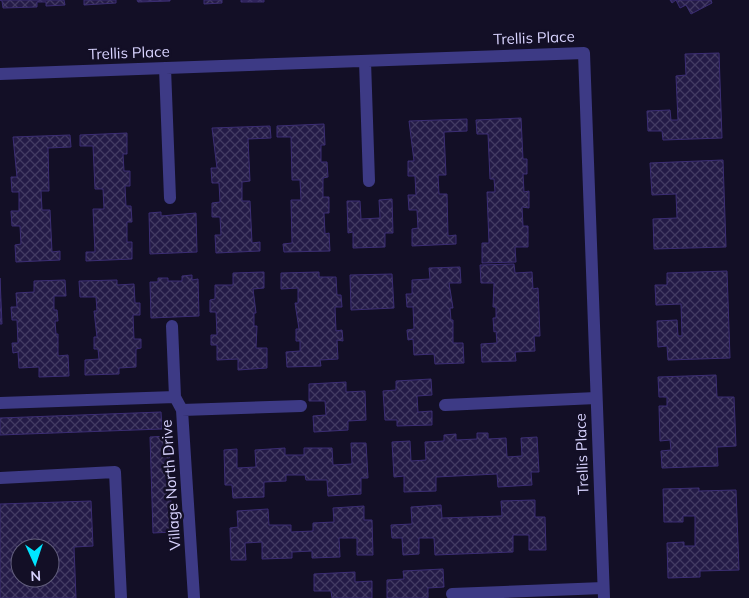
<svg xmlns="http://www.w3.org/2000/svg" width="749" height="598" font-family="Mulish,sans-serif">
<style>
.building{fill:url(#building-cross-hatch);stroke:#3b2d73;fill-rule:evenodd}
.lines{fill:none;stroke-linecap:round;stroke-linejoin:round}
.minor{stroke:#3d3a85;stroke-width:12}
.labels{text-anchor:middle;stroke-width:5;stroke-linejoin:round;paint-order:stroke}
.street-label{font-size:15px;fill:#d9d4ff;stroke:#130f26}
</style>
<defs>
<pattern id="building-cross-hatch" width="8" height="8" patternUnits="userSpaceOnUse" patternTransform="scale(1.25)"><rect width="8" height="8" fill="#241b47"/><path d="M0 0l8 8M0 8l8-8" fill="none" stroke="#433b63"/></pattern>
</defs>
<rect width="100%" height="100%" fill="#130f26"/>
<path class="building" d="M0,0H64L65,5L46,6V2H37V7L3,8L2,1Z
M84,0H116V3L84,5Z
M137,0H170V1L138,2Z
M204,0H222V3L204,4Z
M241,0H264V2H241Z
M670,0H711L712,3L691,14L686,5L680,8L676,0L672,3Z
M719,53L722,138L663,140L662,131H648L647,111L670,110L671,120H678L676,76L686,75L685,54Z
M521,118L523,159H527V174H523L524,192L529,191V208L522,207L523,226H528V247H515L516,262L482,263V243H489L487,192H495L494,179H490L488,134H477L476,120Z
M467,119V131L444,132L446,175H438L439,194H447L448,236L456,235V244L412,246V229L418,228L417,210H409L408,195H416L415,176H408V161H414L409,121Z
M324,124L325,145H321V162H327L328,177L323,178V197H329V213H324L325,234L329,233L330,251L284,252L283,244L292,243L291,200H301L300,180H292L291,137H277V126Z
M270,126L271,138L248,139L250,181L242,182V201H250L252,243L260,242V251L216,253L215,235H221L220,217H212V203L220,202L219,183H212L211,168H217L212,128Z
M127,133V154H123L124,171H130V186H125L126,206H131L132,222H127V242H132V259L86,261V252H95L93,209H104L103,189H95L93,146H80V135Z
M70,135L71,147L48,148L49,191H41L42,210H50L52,252L60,251V260L16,262L15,245L21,244L20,226H12L11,211H19V192H12L11,177H17L13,137Z
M723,160L726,247L654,249L653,219L677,218L676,194L652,195L650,163Z
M392,199L393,233H385V247L353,248V232L348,233L347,201H360L361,219L380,218L379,200Z
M161,212V216L196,213L197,252L150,254L149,213Z
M514,264L515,273L532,272L533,289L538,288L540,336H534L535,351L515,352L516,361L482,362L481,344L497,343L496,331L494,332L493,318H496V307H493L494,283H481L480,265Z
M460,267L461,283H449L453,308H450L451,320H453V343H463L464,363L435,364L434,354L414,355L413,339L408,340L407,330L414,329L413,307H407L406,294H412V280L430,279L429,268Z
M727,271L730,358L668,360L667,346L658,347L657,321L677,320L678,336H682L681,304L656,305L655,285H667V273Z
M264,272V288L253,289L256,313H254V326H257L256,348H267V368L238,370V359L217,360V345H211V335H217L216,312H210V300L215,299V285H233V273Z
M319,272V277H336L337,295H341L342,307H335L336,331L342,330L343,341L337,340L338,359L320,360L321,366L287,367L286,352L300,351V341H296V329H299L295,303H298V288L281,289V273Z
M392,274L394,308L351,310L350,275Z
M192,275V280L198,279L199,316L151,318L150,282H158V278H168V281H182V276Z
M0,278L2,324H0Z
M65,280L66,296H54V310H57L58,321H55L56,334H58V356L68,355L69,376L39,377V367L19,368L18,352L13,353L12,343H18L17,320H12L11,307H17L16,293L34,292V281Z
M117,280V285L134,284L135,303H140V315H133L134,339H141V348L136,349V367L119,368V374L85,375V360L99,359L98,349H94V337H97L94,311H97L96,297H80L79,281Z
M716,375L717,397H734L736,446L717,447L718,466L662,468L661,451L671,450L670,440L660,441L659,406H667V397H659L658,377Z
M431,379L432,395L417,396L418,412L432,411V425L397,426V420H385L383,391L396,390V381Z
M346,382V392L365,391L366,420L348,421V430L314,432L313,416L326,415L325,401H309V384Z
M161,412L162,429L0,435V418Z
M477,433H488V439L506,438L507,457L522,456L521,438L537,437L539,472H531L532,485L498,487L497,474L436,477V491L404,492V476L394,477L392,442L410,441L411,461L426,460L425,442L444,441V435L456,434V440L477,439Z
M169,436L172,532L153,533L150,437Z
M351,443H366L368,478H361V494L328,496L327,480H306L305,475H286V481L264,482V497L233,498L232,485H225L224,450L237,449V468L256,467L255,450L285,448V455H304V448H332L333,465L352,464Z
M699,488V491L736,490L739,570L700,571V577L668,578L667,543L684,542V546H695V516H683V522H664L663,489Z
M535,500V517H545L546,550H529V535H513V552L435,555L434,538H419V554L403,555L402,538H392L391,525L412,524L411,507L441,505L442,518L502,516L501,501Z
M91,501L93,546L74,547L76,598H0V504ZM20,548H50V578H20Z
M364,506V520H372L373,555H357V538H339L340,557L312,558V551L292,552V558L262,559V542L245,543L246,560H231L230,528L238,527L237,511L268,509L269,525H291V532L313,531V523L334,522L333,508Z
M443,569L444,587L428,588V598H387V580L404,579L403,571Z
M355,572V582L372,581V598H332L331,591H314V574Z"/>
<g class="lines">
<path class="minor" d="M365,61L369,181
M165,68L170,198
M0,74L584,53L604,598
M172,326L175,397
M0,403L175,397L182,410L194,598
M445,405L596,398
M182,410L301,406
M0,478L115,472L121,598
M452,594L603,588"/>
</g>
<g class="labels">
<g class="street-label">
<text transform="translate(534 38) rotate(-2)" y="5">Trellis Place</text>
<text transform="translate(129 53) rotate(-2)" y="5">Trellis Place</text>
<text transform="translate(582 454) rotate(-92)" y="5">Trellis Place</text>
<text transform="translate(171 485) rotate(-94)" y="5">Village North Drive</text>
</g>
</g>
<g transform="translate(35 563) rotate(177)"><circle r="24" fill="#130f26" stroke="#625e7d"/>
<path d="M0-4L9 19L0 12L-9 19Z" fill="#00e5ff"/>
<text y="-8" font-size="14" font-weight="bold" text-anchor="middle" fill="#d9d4ff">N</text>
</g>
</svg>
